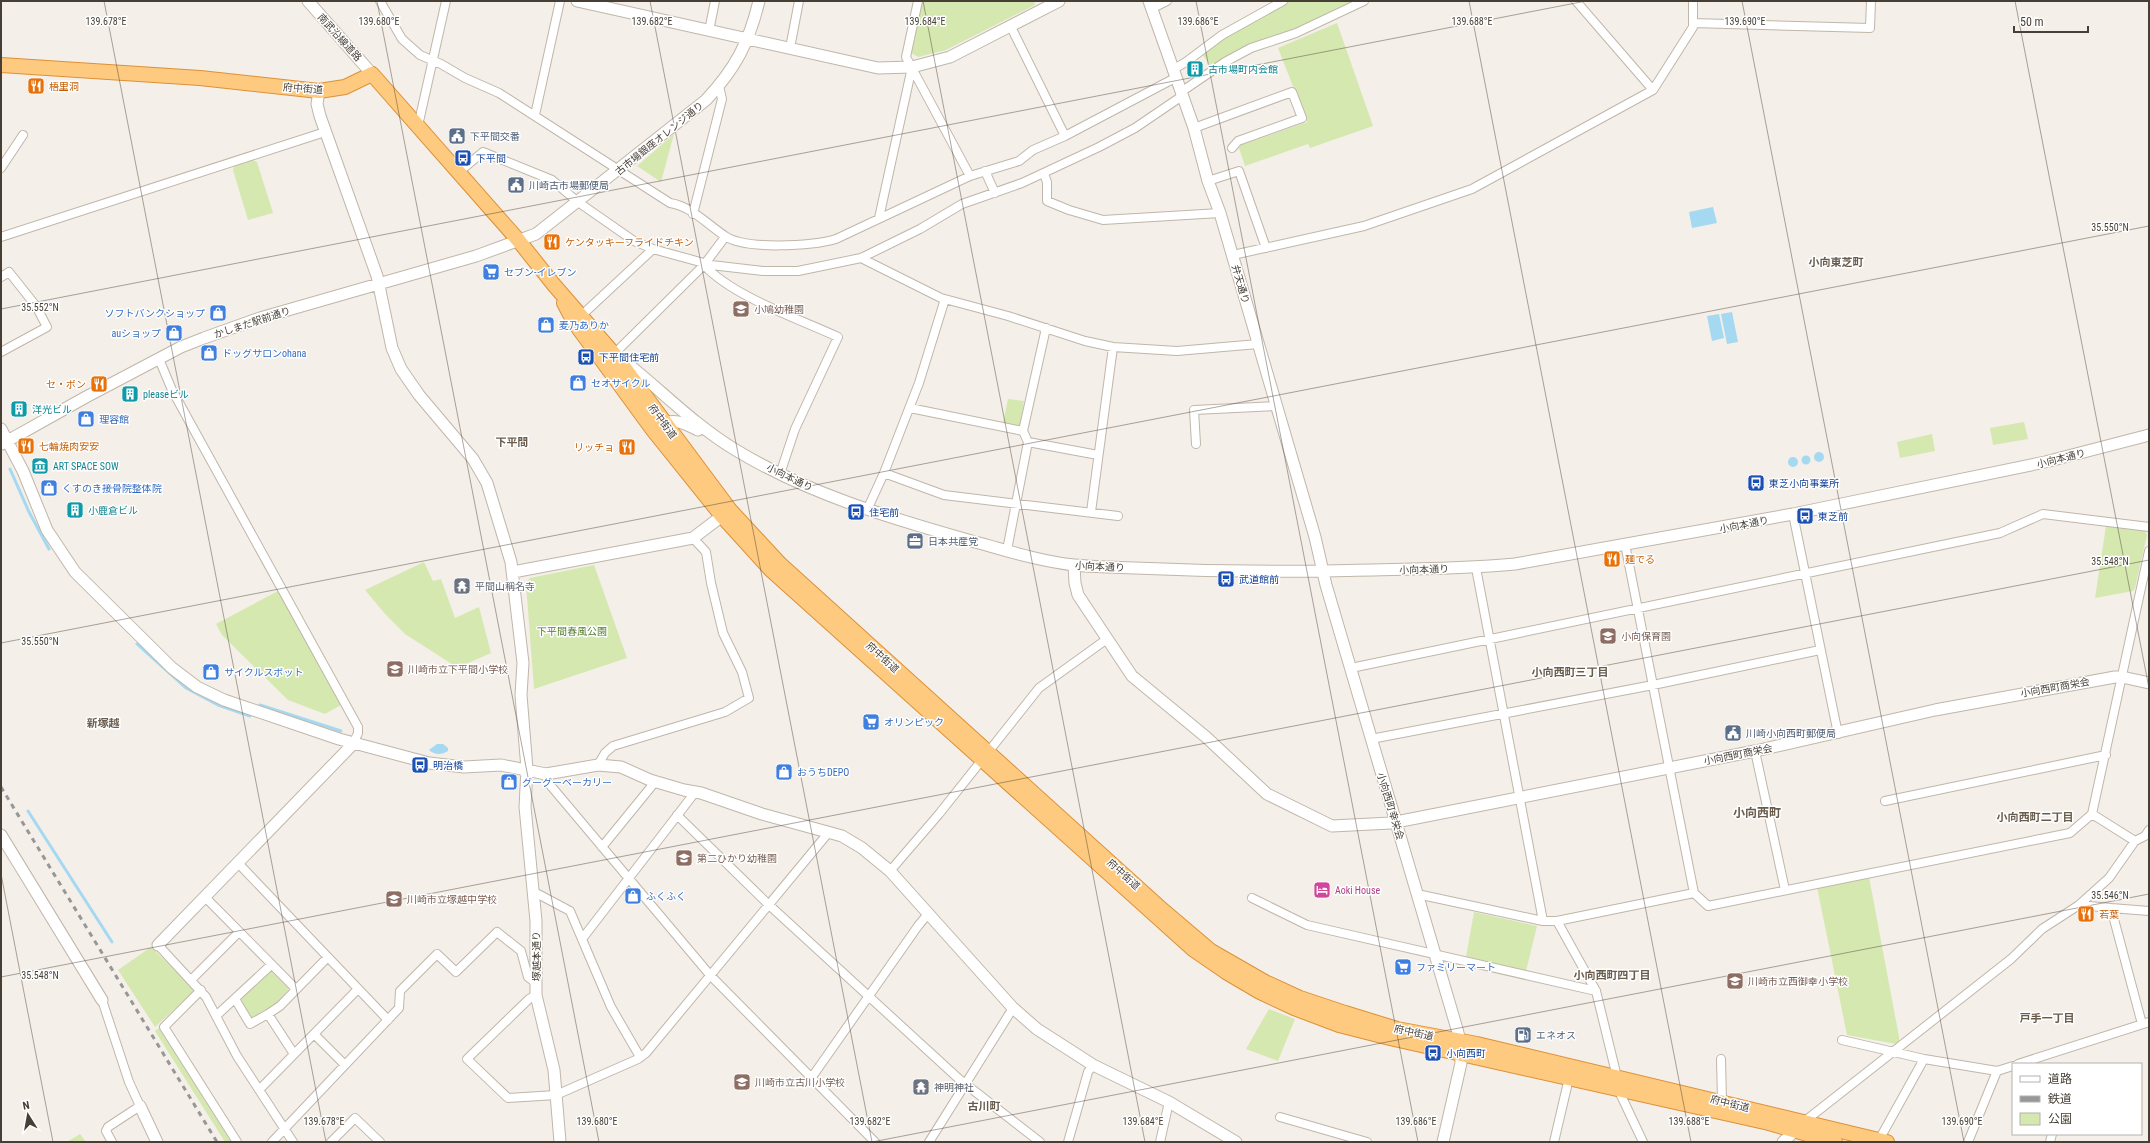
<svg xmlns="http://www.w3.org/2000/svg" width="2150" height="1143" font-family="'Roboto Condensed','Noto Sans JP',sans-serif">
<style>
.green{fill:#d5e8b0}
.water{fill:#a4d9f1}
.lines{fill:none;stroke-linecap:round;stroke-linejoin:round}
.stream{stroke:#a4d9f1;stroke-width:3}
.minor-casing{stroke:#c0b6aa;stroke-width:10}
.tertiary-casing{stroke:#c0b6aa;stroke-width:13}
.trunk-casing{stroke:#de9037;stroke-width:16}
.minor{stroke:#fff;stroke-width:8}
.tertiary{stroke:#fff;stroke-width:11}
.trunk{stroke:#feca7f;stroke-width:14}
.rail{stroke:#979797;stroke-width:3;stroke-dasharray:5 5;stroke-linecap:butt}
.ticks{fill:none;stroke:#473f36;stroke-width:1;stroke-opacity:0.45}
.labels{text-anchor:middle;stroke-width:3;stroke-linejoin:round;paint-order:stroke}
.street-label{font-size:10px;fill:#473f36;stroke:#fff}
.culture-label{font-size:10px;fill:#0d838f;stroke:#fff;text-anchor:start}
.food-label{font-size:10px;fill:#c56008;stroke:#fff;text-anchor:start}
.service-label{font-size:10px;fill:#4e5e75;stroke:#fff;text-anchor:start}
.transit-label{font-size:10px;fill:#164399;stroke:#fff;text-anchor:start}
.shop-label{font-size:10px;fill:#366cbe;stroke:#fff;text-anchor:start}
.education-label{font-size:10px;fill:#785e54;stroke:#fff;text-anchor:start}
.worship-label{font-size:10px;fill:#5b616d;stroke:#fff;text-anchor:start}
.park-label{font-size:10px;fill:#4f7a29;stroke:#fff}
.hotel-label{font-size:10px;fill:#b23c85;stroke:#fff;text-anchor:start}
.neighbourhood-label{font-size:11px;font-weight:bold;fill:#6a5c4d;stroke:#fff}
.quarter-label{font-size:12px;font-weight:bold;fill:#6a5c4d;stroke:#fff}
.ticks-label{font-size:10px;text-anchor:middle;fill:#473f36;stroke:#fff;stroke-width:3;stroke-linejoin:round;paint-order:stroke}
</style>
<rect width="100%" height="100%" fill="#f4efe8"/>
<path class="green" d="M922,1H1034L1035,5L946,50L918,57L911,53Z
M1294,1H1350L1352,4L1292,31L1250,45L1211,66L1202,54L1224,37L1285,3Z
M1337,23L1373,126L1310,148L1308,144L1245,166L1239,148L1241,145L1307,122L1278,48Z
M674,134L661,182L637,166Z
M253,160L257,162L273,213L248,220L233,170L234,166Z
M1008,399L1024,401L1020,427L1003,423Z
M2024,422L2028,439L1993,445L1990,428Z
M1932,434L1935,451L1900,458L1897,442Z
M2106,526L2144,530L2147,535L2135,588L2133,591L2095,598Z
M424,562L433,581L441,579L455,618L479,607L491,653L459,667L455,666L405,634L386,615L365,590Z
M594,565L627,658L534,689L526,584L530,578Z
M278,591L341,705L325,714L288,700L222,635L216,624Z
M1869,877L1899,1037V1042L1896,1044L1847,1035L1817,887Z
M1474,912L1537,926L1526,971L1466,957Z
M151,947L193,988V992L155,1027L118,970Z
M270,970L289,989L276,1004L251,1018L241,999Z
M1269,1009L1295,1019L1278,1061L1246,1049Z
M159,1028L231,1142H225L155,1031Z
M80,1134L86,1142H67Z"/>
<path class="water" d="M1713,207L1717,223L1692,228L1689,212Z
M1732,312L1738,342L1727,344L1721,314Z
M1719,314L1724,338L1712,341L1707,316Z
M1814 457a5 5 0 1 1 10 0a5 5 0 1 1-10 0Z
M1801.5 460a4.5 4.5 0 1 1 9 0a4.5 4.5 0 1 1-9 0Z
M1788 462a5 5 0 1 1 10 0a5 5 0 1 1-10 0Z
M437,744H443L448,748V751C441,755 435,755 429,750Z"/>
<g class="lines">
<path class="stream" d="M10,469L29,512L49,549
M137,644L186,688L218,705L250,716
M260,705L341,731
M28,811L112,942"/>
<g class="minor-casing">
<path id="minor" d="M380,1L402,39L420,55L441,64L465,78L499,93L670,203C691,206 708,225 725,236C745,250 812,246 836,239L970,176L1019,161L1033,150L1065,136L1175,78
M918,1L906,57L970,176
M1576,1L1653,90
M1151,9L1167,1
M1693,23L1870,28L1871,1
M1011,27L1065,136
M709,31L715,1
M790,48L799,1
M1172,70L1186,62L1222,35L1283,1
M1181,92L1225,62L1251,48L1296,33L1364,1
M535,115L560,1
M418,126L446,1
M1194,128L1292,92L1302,118L1238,141L1232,148
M1,168L23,135
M985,171L995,193
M459,172L483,152L552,180L578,202L634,241L653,249L711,265L763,271H798L861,258L920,229L962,204L1022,183L1099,147L1135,128L1182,96
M1044,174L1047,182V201L1069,210L1103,220L1220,213
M1208,181L1239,171L1266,248
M693,214L722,99L719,86
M879,218L912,67
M1,237L325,132
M1233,255L1364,226L1472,189L1653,90L1693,27V1
M861,258L941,298L1008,316L1085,341L1113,347L1177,351L1258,344
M704,265C732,296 799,319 838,337L795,429L780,474
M1,277L9,272L36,306L47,327L1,352
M582,315L653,249
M614,354L704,265L725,237
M159,359L172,390L358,727V733L353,744
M910,408L1023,431
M1028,442L1098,455
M1196,444L1194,410L1276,406
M884,473L944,495L1118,516
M867,510L884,473L919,383L945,299
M1091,512L1113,347
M1793,514L1838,734
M1625,544L1694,893L1708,906L2070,833L2092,814L2149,551
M1007,550L1028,442L1023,431L1046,328
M1476,568L1543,921
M1351,668L2000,533L2043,514L2149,527
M1371,739L1653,685L1820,650
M1755,751L1785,890
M598,765L605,753L613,746L725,712L749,698L742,672L723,633L711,583L706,552L693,538
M546,774L547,781L551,786L710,975L875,1142
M1885,801L2106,755
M2092,814L2135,841
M677,815L768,904L959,1079L1040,1142
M602,847L655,782
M238,863L388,1020
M890,871L939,814L1039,688L1107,639
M1417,894L1543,921H1557L1694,893
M533,895L538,894L570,911L611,1007L640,1057
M205,897L296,989
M1252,898L1307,925L1596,991
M2079,905L2111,908L2142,1024
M2111,908L2149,911
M1557,921L1596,991L1617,1077
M582,939L696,791
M158,945L206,997L237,1056L293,1142
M192,979L239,932
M201,990L164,1027L237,1142
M536,995L529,999L467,1059L508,1098L556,1095L638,1059L646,1053L829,832
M235,999L250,1024L268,1014
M102,1000L129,1082L140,1106L108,1127L106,1131L112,1142
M216,1016L271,965
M314,1034L345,1065
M1842,1040L1924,1059L1997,1071L2013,1066
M294,1054L268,1014L280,1006L328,957
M1721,1059L1722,1101
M2018,1064L2149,1022
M812,1077L918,926L927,915
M1618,1089L1643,1142
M259,1090L358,989
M1280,1117L1367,1142
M1805,1121L2011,959L2042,929L2079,905L2109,878L2135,841L2145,836L2149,830
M1879,1140L1924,1059
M272,1142L399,1008L400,991L437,954L456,972L497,932L521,951L528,977L536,983
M331,1142L355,1118L380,1142
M929,1142L1013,1008
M1068,1142L1088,1072L1093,1065
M1160,1142L1169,1102
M1554,1142L1569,1078
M1968,1142L1997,1071
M2050,1142L2052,1134"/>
</g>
<g class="tertiary-casing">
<path id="tertiary" d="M308,1L372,74
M577,1L878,68L912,67L950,57L1059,1
M1149,1L1194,128L1208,181L1220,213L1315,537L1326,585L1457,1029L1460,1041L1461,1063L1443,1142
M319,91L317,104L320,116L377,276L392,348L401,369L419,395L473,459L487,483L511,562L523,663L521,695L527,769L525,807L536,921V995L554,1070L560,1142
M623,360C660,389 693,424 734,449C806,493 887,517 968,540C1002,549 1038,561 1074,565C1094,567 1115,567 1135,568C1199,571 1262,572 1325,571C1389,569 1451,570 1515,564L1793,514L2045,462L2149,435
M659,426C674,417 684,423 698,430
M1,429L23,471L47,530L75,572L172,668L197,687L224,700L339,739L429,763L464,767L501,765L546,774L598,765L621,767L650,780L684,790L701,793L762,814L842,836L862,848L890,871L1013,1008L1037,1029L1093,1065L1169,1102L1236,1142
M2,444L86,397L181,347L204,338L260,318L476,256L536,234L706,100C735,69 749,43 759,1
M1074,565L1075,583L1078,595L1132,676L1206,737L1267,794L1332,826L1391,823L1755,751L1935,710L2115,677H2122L2149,683
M513,572L693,538L722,516
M1,835L102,1000
M158,945L353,744
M140,1106L157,1142
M1783,1142L1800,1126"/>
</g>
<g class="trunk-casing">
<path id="trunk" d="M1,65L200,78L319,91L345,87L372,74L519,241L554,285L614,354L730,510L780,564L1158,906L1211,951L1265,982L1300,998L1345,1013L1397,1029L1477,1044L1887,1142
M564,303L574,322L653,430L722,516L771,570L1194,950L1226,972L1260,992L1294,1008L1339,1025L1390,1038L1769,1123L1835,1142"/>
</g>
<use href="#minor" class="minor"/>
<use href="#tertiary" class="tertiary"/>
<use href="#trunk" class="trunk"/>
<path class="rail" d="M1,787L217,1142"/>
</g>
<path class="ticks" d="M104,1L326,1142M377,1L599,1142M650,1L872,1142M923,1L1145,1142M1196,1L1418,1142M1469,1L1691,1142M1742,1L1964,1142M2015,1L2149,688M1,309L1586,1M1,643L2149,226M1,874L53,1142M1,977L2149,560M872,1142L2149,894"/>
<defs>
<g id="building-square" transform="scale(0.9)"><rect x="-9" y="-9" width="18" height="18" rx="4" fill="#0f9aa8" stroke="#fff"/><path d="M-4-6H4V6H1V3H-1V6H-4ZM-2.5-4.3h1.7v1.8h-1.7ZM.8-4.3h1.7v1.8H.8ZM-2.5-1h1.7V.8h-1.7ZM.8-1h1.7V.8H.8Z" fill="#fff"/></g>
<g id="restaurant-square" transform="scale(0.9)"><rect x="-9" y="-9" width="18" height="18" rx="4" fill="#e8710a" stroke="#fff"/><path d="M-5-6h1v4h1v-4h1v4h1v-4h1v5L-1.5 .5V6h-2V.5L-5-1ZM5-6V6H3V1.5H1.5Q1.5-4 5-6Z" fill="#fff"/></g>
<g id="civic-square" transform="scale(0.9)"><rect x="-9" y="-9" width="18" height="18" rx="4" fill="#5c6f8a" stroke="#fff"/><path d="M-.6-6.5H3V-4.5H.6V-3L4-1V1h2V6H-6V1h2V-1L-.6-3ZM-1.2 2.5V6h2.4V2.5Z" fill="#fff"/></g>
<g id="bus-square" transform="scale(0.9)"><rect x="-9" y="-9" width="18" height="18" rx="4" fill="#1a4fb4" stroke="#fff"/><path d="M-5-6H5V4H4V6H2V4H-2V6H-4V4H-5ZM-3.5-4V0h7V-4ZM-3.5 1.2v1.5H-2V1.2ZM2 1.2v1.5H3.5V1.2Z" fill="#fff"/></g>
<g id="supermarket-square" transform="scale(0.9)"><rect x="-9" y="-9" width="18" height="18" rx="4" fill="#3f7fe0" stroke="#fff"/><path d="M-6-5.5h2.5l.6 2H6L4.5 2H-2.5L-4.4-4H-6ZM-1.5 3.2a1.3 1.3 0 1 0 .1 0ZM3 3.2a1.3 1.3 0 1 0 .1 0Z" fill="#fff"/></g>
<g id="school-square" transform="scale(0.9)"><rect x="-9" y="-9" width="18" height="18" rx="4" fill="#8d6e63" stroke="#fff"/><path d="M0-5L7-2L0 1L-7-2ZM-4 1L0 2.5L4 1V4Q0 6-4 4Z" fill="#fff"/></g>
<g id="shop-square" transform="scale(0.9)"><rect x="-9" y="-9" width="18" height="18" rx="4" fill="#3f7fe0" stroke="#fff"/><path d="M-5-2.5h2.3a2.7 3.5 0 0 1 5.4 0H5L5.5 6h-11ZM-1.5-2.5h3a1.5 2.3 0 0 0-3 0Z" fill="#fff"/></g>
<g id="museum-square" transform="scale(0.9)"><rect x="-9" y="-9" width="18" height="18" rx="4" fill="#0f9aa8" stroke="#fff"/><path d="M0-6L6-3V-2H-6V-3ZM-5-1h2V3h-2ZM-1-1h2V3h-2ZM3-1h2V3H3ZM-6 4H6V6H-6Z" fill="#fff"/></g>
<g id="office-square" transform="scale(0.9)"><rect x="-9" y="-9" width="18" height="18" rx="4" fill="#5c6f8a" stroke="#fff"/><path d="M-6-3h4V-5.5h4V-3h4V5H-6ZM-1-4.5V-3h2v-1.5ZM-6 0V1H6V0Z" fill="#fff"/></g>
<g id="temple-square" transform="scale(0.9)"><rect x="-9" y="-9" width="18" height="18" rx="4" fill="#6b7280" stroke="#fff"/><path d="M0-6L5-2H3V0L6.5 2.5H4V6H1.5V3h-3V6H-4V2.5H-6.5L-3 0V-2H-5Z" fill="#fff"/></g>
<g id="hotel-square" transform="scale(0.9)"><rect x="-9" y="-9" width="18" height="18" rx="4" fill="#d1479c" stroke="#fff"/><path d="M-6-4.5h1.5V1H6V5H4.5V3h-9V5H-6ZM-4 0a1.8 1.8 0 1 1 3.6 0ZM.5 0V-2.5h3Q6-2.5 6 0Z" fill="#fff"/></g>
<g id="fuel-square" transform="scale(0.9)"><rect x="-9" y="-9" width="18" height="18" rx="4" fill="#5c6f8a" stroke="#fff"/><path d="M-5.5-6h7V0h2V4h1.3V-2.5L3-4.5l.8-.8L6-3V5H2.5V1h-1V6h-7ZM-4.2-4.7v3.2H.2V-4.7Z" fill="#fff"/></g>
</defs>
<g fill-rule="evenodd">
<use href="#building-square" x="1195" y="69"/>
<use href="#restaurant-square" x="36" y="86"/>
<use href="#civic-square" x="457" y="136"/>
<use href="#bus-square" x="463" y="158"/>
<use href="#civic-square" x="516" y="185"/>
<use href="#restaurant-square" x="552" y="242"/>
<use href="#supermarket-square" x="491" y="272"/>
<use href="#school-square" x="741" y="309"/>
<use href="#shop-square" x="218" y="313"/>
<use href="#shop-square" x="546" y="325"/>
<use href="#shop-square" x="174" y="333"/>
<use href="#shop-square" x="209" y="353"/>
<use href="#bus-square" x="586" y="357"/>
<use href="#shop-square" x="578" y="383"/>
<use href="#restaurant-square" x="99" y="384"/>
<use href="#building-square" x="130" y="394"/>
<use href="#building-square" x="19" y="409"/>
<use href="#shop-square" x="86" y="419"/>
<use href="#restaurant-square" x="26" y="446"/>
<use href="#restaurant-square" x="627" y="447"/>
<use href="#museum-square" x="40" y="466"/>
<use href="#bus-square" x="1756" y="483"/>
<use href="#shop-square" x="49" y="488"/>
<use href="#building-square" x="75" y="510"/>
<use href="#bus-square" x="856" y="512"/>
<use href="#bus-square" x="1805" y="516"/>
<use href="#office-square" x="915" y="541"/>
<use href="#restaurant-square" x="1612" y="559"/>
<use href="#bus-square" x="1226" y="579"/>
<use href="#temple-square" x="462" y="586"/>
<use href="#school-square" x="1608" y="636"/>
<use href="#school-square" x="395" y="669"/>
<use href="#shop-square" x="211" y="672"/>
<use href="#supermarket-square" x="871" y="722"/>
<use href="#civic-square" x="1733" y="733"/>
<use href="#bus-square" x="420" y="765"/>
<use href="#shop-square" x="784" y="772"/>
<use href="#shop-square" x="509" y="782"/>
<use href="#school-square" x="684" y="858"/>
<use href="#hotel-square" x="1322" y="890"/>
<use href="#shop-square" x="633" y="896"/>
<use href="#school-square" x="394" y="899"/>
<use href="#restaurant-square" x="2086" y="914"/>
<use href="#supermarket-square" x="1403" y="967"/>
<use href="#school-square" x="1735" y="981"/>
<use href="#fuel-square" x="1523" y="1035"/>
<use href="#bus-square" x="1433" y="1053"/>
<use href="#school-square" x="742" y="1082"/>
<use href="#temple-square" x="921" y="1087"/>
</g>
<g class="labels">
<g class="street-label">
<text transform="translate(340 37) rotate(48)" y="4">南武沿線道路</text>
<text transform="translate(303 88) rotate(4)" y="4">府中街道</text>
<text transform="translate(659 138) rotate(-39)" y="4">古市場銀座オレンジ通り</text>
<text transform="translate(1241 284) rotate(74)" y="4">弁天通り</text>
<text transform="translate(252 322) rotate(-18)" y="4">かしまだ駅前通り</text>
<text transform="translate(663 421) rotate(54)" y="4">府中街道</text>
<text transform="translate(2061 458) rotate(-14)" y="4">小向本通り</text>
<text transform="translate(790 477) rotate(26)" y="4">小向本通り</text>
<text transform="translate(1744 524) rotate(-11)" y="4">小向本通り</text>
<text transform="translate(1100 566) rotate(3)" y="4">小向本通り</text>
<text transform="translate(1424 569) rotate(-2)" y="4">小向本通り</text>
<text transform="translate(883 657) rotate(42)" y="4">府中街道</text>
<text transform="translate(2055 687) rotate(-10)" y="4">小向西町商栄会</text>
<text transform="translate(1738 754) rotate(-11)" y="4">小向西町商栄会</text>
<text transform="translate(1391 806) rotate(73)" y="4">小向西町幸栄会</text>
<text transform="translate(1124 874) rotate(42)" y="4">府中街道</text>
<text transform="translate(536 956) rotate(-90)" y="4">塚越本通り</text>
<text transform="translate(1414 1032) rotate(12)" y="4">府中街道</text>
<text transform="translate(1730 1103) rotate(14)" y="4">府中街道</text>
</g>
<g class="culture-label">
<text x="1208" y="73">古市場町内会館</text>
<text x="143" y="398">pleaseビル</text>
<text x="32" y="413">洋光ビル</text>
<text x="53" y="470">ART SPACE SOW</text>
<text x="88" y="514">小鹿倉ビル</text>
</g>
<g class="food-label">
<text x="49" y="90">梧里洞</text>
<text x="565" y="246">ケンタッキーフライドチキン</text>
<text x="86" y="388" text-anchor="end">セ・ボン</text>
<text x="39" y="450">七輪焼肉安安</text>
<text x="614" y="451" text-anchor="end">リッチョ</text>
<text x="1625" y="563">麺でる</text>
<text x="2099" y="918">若葉</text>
</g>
<g class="service-label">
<text x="470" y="140">下平間交番</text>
<text x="529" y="189">川崎古市場郵便局</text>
<text x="928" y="545">日本共産党</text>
<text x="1746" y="737">川崎小向西町郵便局</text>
<text x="1536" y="1039">エネオス</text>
</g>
<g class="transit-label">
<text x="476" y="162">下平間</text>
<text x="599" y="361">下平間住宅前</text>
<text x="1769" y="487">東芝小向事業所</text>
<text x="869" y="516">住宅前</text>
<text x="1818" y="520">東芝前</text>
<text x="1239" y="583">武道館前</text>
<text x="433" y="769">明治橋</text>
<text x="1446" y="1057">小向西町</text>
</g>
<g class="shop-label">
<text x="504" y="276">セブン-イレブン</text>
<text x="205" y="317" text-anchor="end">ソフトバンクショップ</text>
<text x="559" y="329">麦乃ありか</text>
<text x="161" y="337" text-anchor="end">auショップ</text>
<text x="222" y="357">ドッグサロンohana</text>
<text x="591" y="387">セオサイクル</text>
<text x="99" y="423">理容館</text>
<text x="62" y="492">くすのき接骨院整体院</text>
<text x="224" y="676">サイクルスポット</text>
<text x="884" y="726">オリンピック</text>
<text x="797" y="776">おうちDEPO</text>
<text x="522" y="786">グーグーベーカリー</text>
<text x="646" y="900">ふくふく</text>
<text x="1416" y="971">ファミリーマート</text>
</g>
<g class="education-label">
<text x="754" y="313">小鳩幼稚園</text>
<text x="1621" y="640">小向保育園</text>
<text x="408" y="673">川崎市立下平間小学校</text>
<text x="697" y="862">第二ひかり幼稚園</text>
<text x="407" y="903">川崎市立塚越中学校</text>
<text x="1748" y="985">川崎市立西御幸小学校</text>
<text x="755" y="1086">川崎市立古川小学校</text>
</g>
<g class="worship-label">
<text x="475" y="590">平間山稱名寺</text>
<text x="934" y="1091">神明神社</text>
</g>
<g class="park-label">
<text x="572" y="635">下平間春風公園</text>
</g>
<g class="hotel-label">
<text x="1335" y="894">Aoki House</text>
</g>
<g class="neighbourhood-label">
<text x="1836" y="266">小向東芝町</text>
<text x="512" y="446">下平間</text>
<text x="1570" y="676">小向西町三丁目</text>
<text x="103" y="727">新塚越</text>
<text x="2035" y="821">小向西町二丁目</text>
<text x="1612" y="979">小向西町四丁目</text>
<text x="2047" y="1022">戸手一丁目</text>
<text x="984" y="1110">古川町</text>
</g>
<g class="quarter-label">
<text x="1757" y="817">小向西町</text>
</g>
</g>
<g class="ticks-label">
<text x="106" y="25">139.678°E</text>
<text x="379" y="25">139.680°E</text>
<text x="652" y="25">139.682°E</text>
<text x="925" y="25">139.684°E</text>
<text x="1198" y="25">139.686°E</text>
<text x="1472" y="25">139.688°E</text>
<text x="1745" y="25">139.690°E</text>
<text x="2110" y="231">35.550°N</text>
<text x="40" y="311">35.552°N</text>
<text x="2110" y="565">35.548°N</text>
<text x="40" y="645">35.550°N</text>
<text x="2110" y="899">35.546°N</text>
<text x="40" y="979">35.548°N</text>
<text x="324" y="1125">139.678°E</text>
<text x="597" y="1125">139.680°E</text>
<text x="870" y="1125">139.682°E</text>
<text x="1143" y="1125">139.684°E</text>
<text x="1416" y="1125">139.686°E</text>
<text x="1689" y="1125">139.688°E</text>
<text x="1962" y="1125">139.690°E</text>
</g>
<rect width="2150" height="1143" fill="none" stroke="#473f36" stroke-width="4"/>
<rect x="2012" y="1063" width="130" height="72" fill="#ffffff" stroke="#b5b2af"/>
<rect x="2020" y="1076" width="20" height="6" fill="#ffffff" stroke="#b5b2af"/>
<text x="2048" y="1083" font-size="12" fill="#473f36">道路</text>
<rect x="2020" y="1096" width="20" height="6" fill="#979797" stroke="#b5b2af"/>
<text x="2048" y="1103" font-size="12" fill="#473f36">鉄道</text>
<rect x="2020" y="1113" width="20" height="12" fill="#d5e8b0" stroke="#b5b2af"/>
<text x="2048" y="1123" font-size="12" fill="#473f36">公園</text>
<g transform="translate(28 1115) rotate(349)" stroke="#ffffff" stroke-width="3" paint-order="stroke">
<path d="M0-3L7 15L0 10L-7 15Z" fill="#473f36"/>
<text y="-6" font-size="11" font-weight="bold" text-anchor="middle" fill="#473f36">N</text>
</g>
<path d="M2014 26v6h74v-6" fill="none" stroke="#473f36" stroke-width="2"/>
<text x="2020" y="26" font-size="12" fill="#473f36" stroke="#ffffff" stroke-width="3" paint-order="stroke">50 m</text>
</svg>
